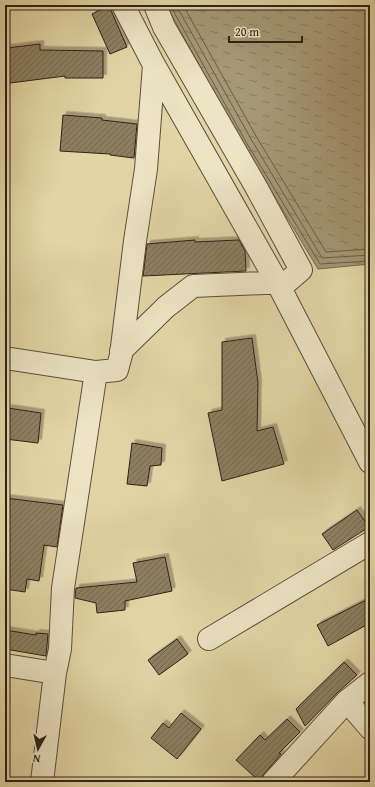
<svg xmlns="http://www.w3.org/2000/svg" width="375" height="787" font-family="'Gentium Book Plus',serif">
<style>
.water{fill:url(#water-ripples);stroke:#766850}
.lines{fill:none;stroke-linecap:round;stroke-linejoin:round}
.shore{stroke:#6a5c46;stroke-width:1}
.building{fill:url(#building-hatch);stroke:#2f2118;filter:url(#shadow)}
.minor-casing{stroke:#5c4e3b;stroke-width:24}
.minor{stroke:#ece4c4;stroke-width:22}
</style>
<defs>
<pattern id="water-ripples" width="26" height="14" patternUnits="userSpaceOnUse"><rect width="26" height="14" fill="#a59875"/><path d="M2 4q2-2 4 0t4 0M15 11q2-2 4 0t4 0" fill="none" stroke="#877c5f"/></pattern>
<pattern id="building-hatch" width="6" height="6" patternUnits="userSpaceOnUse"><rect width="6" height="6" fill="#8c7f61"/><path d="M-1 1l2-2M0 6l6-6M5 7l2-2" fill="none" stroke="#73684f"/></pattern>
<filter id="shadow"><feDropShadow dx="3.5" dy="-3.5" stdDeviation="0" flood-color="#0004"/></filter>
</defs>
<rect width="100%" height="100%" fill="#e2d5a5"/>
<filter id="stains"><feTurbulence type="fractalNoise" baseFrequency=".005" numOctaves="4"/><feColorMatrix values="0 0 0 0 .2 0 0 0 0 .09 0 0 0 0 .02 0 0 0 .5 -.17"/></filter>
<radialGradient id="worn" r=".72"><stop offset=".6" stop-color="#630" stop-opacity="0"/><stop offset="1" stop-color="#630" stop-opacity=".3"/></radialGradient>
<path class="water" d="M166,5H370V264L318,269L243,144Z"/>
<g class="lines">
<path class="shore" d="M170,5L246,142L320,264L370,261
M176,5L251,139L322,258L370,255
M183,5L256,136L326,252L370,249"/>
</g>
<path class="building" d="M109,6L127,47L110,54L92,14Z
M40,44V50L103,51V78H65V76L10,83L7,48Z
M63,115L102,118V120L137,124L134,158L110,155V154L60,151Z
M195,240V242L239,240L245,251L246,271L143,276L147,244Z
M252,338L258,383L257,431L273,427L284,464L222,481L208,413L222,410V342Z
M8,408L41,413L38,443L5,439Z
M132,443L162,448L161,465L150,466L147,486L127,484Z
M5,498L63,505L57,547L44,545L39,581L27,579L25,592L5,589Z
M357,510L369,527L333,550L322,534Z
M165,557L172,591L125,601V610L97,613L96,603L75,598L76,588L137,582L133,563Z
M370,598V623L328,646L317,625Z
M5,630L36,635V633L48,634L46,656L5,649Z
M177,639L188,654L159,675L148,660Z
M344,662L357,675L338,692L305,726L296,709Z
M181,713L201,729L177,759L151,738L163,723L169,728Z
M287,719L300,732L279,753L281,754L264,774L259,781L236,760L260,735L265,740Z"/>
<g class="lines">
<g class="minor-casing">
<path id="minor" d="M123,5L154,65L277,282L370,462
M121,351L166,307L193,286L287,282L301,270L255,185L164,27L155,5
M5,358L96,372L63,588L60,649L55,673L42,782
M96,372L117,370L121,355L135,241L146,169L154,65
M209,639L370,543
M5,665L55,673
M347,701L370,728
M273,782L347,701L370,683"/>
</g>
<use href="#minor" class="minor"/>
</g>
<rect width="375" height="787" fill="none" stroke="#e2d5a5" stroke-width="20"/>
<rect x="6" y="6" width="363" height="775" fill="none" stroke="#2f2118" stroke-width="2"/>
<rect x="10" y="10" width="355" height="767" fill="none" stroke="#2f2118"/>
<g transform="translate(38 749) rotate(188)" stroke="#ece4c4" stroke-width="3" paint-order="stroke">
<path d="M0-3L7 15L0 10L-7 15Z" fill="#2f2118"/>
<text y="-6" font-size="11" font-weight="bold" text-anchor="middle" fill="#2f2118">N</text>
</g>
<path d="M229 36v6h73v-6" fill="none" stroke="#2f2118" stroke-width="2"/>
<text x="235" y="36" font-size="12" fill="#2f2118" stroke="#ece4c4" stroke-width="3" paint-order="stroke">20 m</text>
<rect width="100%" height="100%" filter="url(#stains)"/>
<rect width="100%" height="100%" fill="url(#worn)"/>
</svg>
